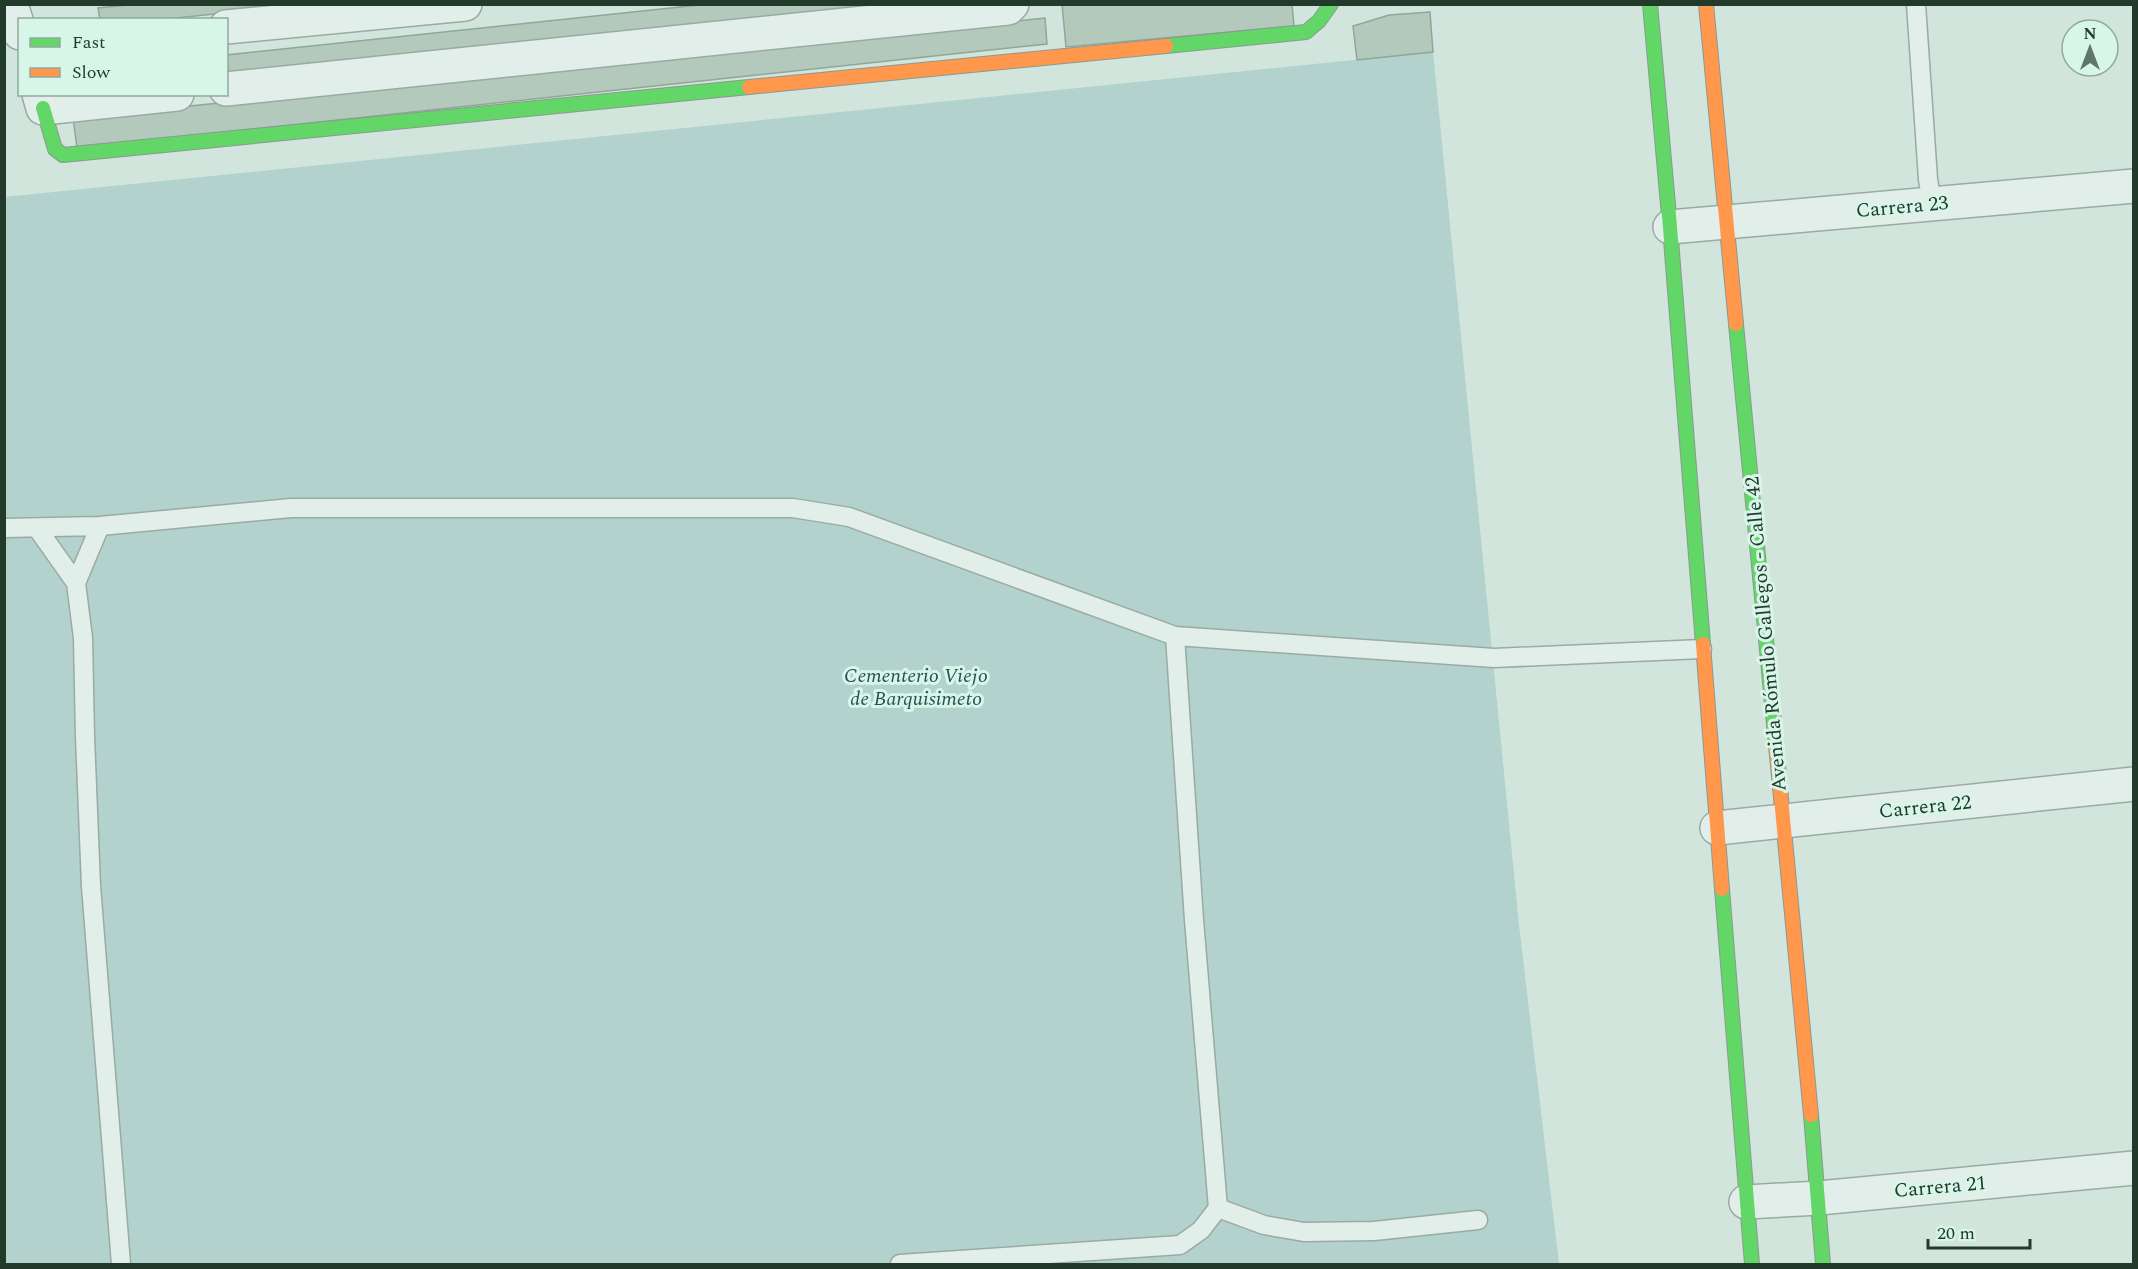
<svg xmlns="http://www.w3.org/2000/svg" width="2138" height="1269" font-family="Spectral,serif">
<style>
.cemetery{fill:#b3d1cd}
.building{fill:#b2c9bb;stroke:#90a699;stroke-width:1.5}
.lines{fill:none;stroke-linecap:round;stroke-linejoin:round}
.lane-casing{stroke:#99aba2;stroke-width:21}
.street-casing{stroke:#99aba2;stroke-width:36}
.fast-casing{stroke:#8a9a92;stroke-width:16}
.slow-casing{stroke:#8a9a92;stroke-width:16}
.lane{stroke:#e2eee9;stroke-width:18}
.street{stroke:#e2eee9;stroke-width:33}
.fast{stroke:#63d668;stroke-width:14}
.slow{stroke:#ff974d;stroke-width:14}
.labels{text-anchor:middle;stroke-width:6;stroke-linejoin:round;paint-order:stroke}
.street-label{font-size:20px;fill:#213a2a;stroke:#d8f5e9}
.park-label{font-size:20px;font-style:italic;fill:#294f55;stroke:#d8f5e9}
</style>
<rect width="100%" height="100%" fill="#d1e5dd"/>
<path class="cemetery" d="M1433,52L1519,925L1559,1264H5L4,197Z"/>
<path class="building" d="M138,4H308L158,20H100L98,8Z
M708,4H915L226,74V55Z
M1062,4H1292L1294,26L1066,47Z
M1430,12L1433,52L1357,60L1353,26L1389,15Z
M1045,18L1047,44L77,148L73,118Z"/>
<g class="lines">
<g class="lane-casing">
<path id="lane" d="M1916,4L1928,179L1932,204
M4,528L100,526L291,508H793L849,517L1175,636L1494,658L1702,649
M37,528L76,583L83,638L85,737L91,886L121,1264
M76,583L100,526
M1218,1208L1264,1225L1304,1232L1374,1231L1478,1220
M900,1264L1180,1245L1201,1230L1218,1208L1194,920L1175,636"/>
</g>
<g class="street-casing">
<path id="street" d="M11,4L20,33
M226,27L465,4
M226,89L1008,8L1012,4
M39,94L43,108L177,94
M1670,227L2134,186
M1717,828L2134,784
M1746,1202L1819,1198L2134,1168"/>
</g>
<g class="fast-casing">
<path id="fast" d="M1650,4L1670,227L1703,644
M1166,46L1306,32L1319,21L1331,4
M43,108L55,149L63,155L749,87
M1736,324L1776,745
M1722,889L1752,1264
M1811,1115L1823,1264"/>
</g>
<g class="slow-casing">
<path id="slow" d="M1706,4L1736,324
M749,87L1166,46
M1703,644L1722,889
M1776,745L1811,1115"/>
</g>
<use href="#lane" class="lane"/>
<use href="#street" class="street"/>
<use href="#fast" class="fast"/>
<use href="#slow" class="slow"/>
</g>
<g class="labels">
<g class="street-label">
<text transform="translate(1902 206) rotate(-5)" y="7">Carrera 23</text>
<text transform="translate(1765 634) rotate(-95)" y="7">Avenida Rómulo Gallegos - Calle 42</text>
<text transform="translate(1925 806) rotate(-6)" y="7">Carrera 22</text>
<text transform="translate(1940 1186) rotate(-5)" y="7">Carrera 21</text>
</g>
<g class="park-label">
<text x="916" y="682">Cementerio Viejo<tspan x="916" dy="23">de Barquisimeto</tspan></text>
</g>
</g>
<rect width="2138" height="1269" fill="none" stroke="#213a2a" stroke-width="12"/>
<rect x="18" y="18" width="210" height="78" fill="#d8f5e9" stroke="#8faa9d" stroke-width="1.5"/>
<rect x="30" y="38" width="30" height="9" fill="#63d668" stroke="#8faa9d" stroke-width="1.5"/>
<text x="72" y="48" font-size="18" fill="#213a2a">Fast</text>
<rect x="30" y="68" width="30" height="9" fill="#ff974d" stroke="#8faa9d" stroke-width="1.5"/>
<text x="72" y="78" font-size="18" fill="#213a2a">Slow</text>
<g transform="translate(2090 48)"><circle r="28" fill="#d8f5e9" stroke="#8faa9d" stroke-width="1.5"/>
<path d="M0-4.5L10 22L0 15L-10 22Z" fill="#5f7669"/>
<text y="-9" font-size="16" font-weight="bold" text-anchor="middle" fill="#213a2a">N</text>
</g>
<path d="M1928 1239v9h102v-9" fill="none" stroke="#213a2a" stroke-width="3"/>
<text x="1937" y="1239" font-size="18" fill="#213a2a" stroke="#d8f5e9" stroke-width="4.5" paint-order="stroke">20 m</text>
</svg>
